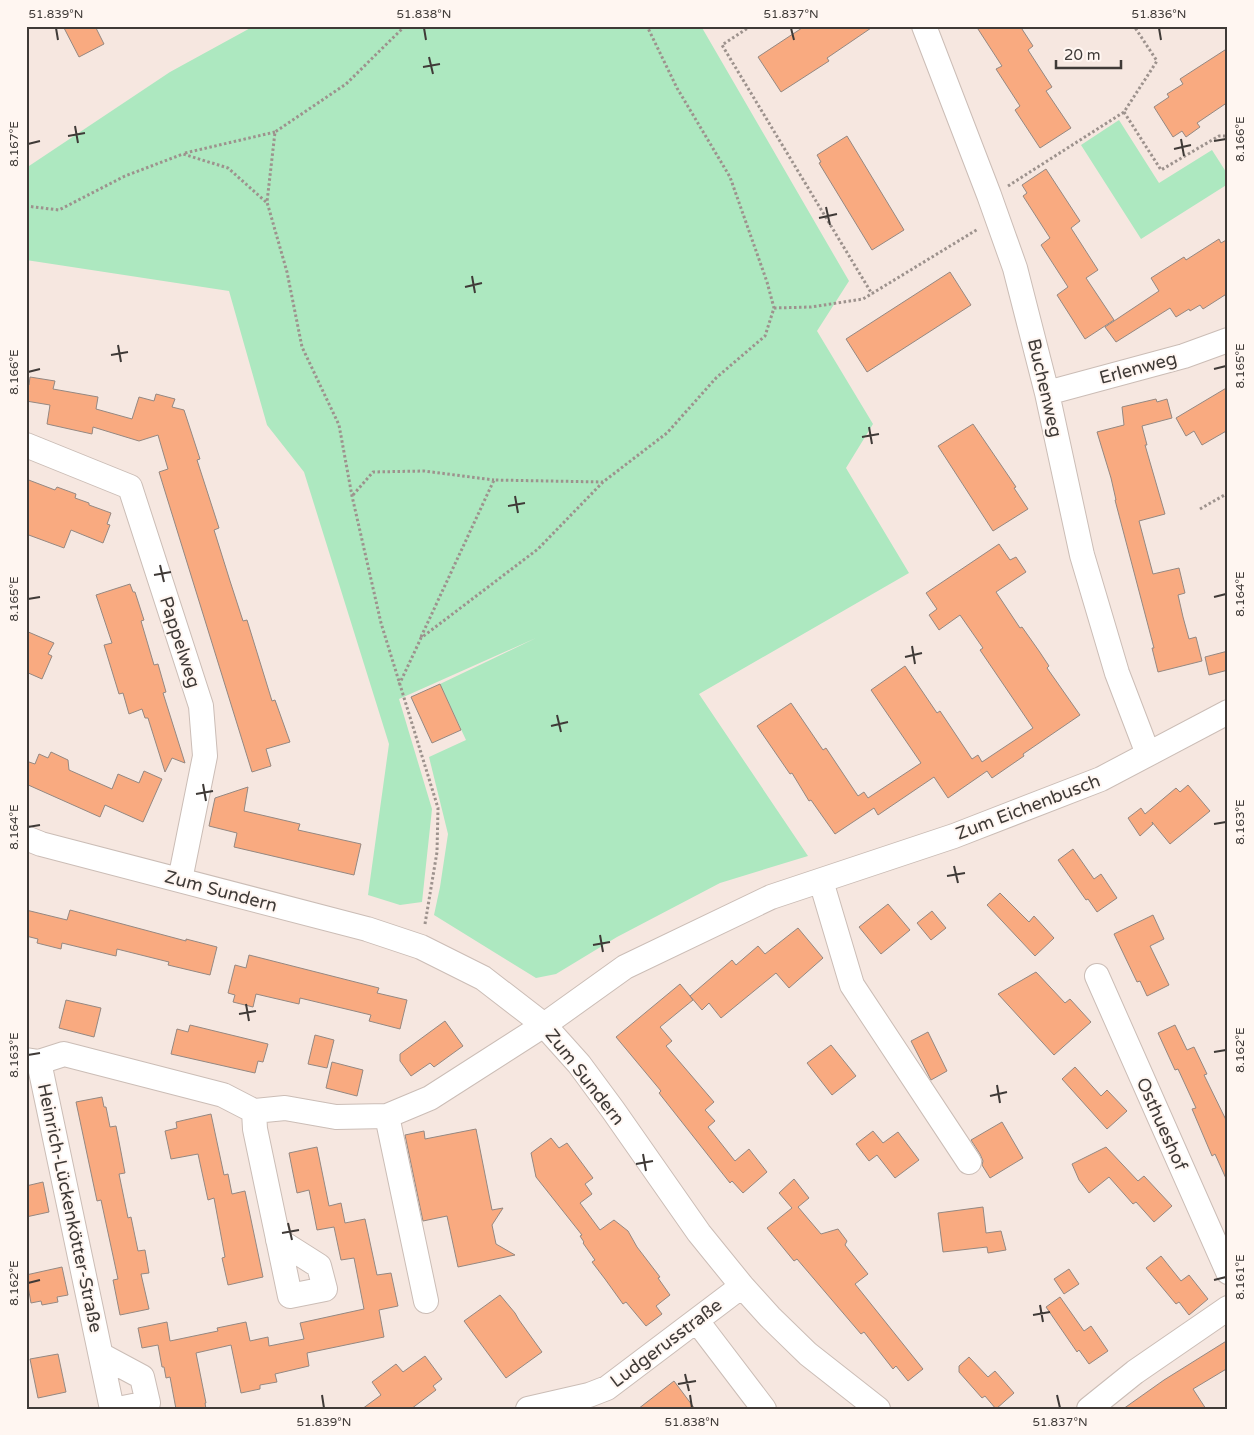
<svg xmlns="http://www.w3.org/2000/svg" width="1254" height="1435" font-family="'Varela Round',sans-serif">
<style>
.green{fill:#ade8c0}
.building{fill:#f9aa80;stroke:#958881}
.lines{fill:none;stroke-linecap:round;stroke-linejoin:round}
.minor-casing{stroke:#cbbdb6;stroke-width:26}
.path{stroke:#9d928d;stroke-width:3;stroke-dasharray:2.5 2.5;stroke-linecap:butt}
.minor{stroke:#fff;stroke-width:24}
.ticks{fill:none;stroke:#3f3a37;stroke-width:2}
.labels{text-anchor:middle;stroke-width:4;stroke-linejoin:round;paint-order:stroke}
.street-label{font-size:18px;fill:#3f3a37;stroke:#fff6f1}
.neatline{fill:none;stroke:#3f3a37;stroke-width:2}
.ticks-label{font-size:12px;text-anchor:middle;fill:#3f3a37}
</style>
<rect width="100%" height="100%" fill="#f6e7e0"/>
<path class="green" d="M254,26H701L849,281L817,331L873,424L846,468L909,573L699,694L808,856L720,883L617,937L556,974L536,978L434,915L440,887L448,834L429,757L466,740L440,684L536,638L399,699L432,809L422,902L400,905L368,895L389,744L304,472L267,425L229,291L26,260V168L170,72Z
M1119,120L1159,183L1212,150L1228,175V184L1141,239L1081,145Z"/>
<path class="building" d="M63,26H95L104,44L79,57Z
M805,26H874L827,58L829,61L781,92L758,57Z
M976,26H1020L1033,46L1028,50L1052,87L1046,91L1071,128L1040,148L1015,110L1020,106L996,69L1002,66Z
M1228,48V102L1197,123L1200,127L1186,137L1182,131L1173,137L1154,107L1169,97L1167,94L1183,84L1180,79Z
M847,136L904,230L872,250L819,163L821,162L817,155Z
M1046,169L1080,221L1071,228L1098,270L1086,278L1114,320L1085,339L1057,295L1068,287L1041,245L1050,238L1023,196L1027,193L1022,185Z
M1219,239L1221,243L1228,239V293L1203,309L1200,305L1190,311L1189,309L1176,317L1170,308L1116,342L1105,327L1159,291L1151,278L1184,257L1186,260Z
M950,272L971,305L867,372L846,339Z
M30,377L55,381L53,389L98,397L96,409L132,419L139,397L154,401L156,394L175,399L172,407L184,410L200,459L197,460L219,528L214,530L230,581L243,621L247,620L272,701L275,700L290,742L266,749L271,766L252,772L159,472L168,469L158,435L139,441L93,427L92,434L47,424L50,405L26,401V385H29Z
M1228,387V430L1202,445L1194,431L1186,436L1176,418Z
M1156,399L1157,402L1167,399L1172,418L1142,426L1147,445H1145L1165,514L1139,521L1153,574L1179,568L1185,593L1178,595L1183,617L1189,639L1196,637L1202,661L1158,672L1152,648H1154L1115,500H1116L1111,478L1097,432L1124,425L1122,407Z
M973,424L1016,487L1014,488L1028,509L993,531L938,446Z
M26,479L55,490L57,487L76,494L75,498L89,503V505L111,513L107,524L110,525L103,543L71,530L64,548L26,534Z
M999,544L1010,560L1016,557L1026,572L996,592L1020,628L1022,627L1039,651L1049,666L1047,668L1080,715L1023,754L1024,756L992,778L987,771L948,798L934,777L878,815L874,808L835,834L811,800L809,801L792,773L790,774L757,726L791,703L823,750L826,748L858,796L864,792L868,798L921,763L871,690L905,666L937,713L940,711L972,759L978,755L982,762L1033,728L980,650L983,648L960,615L939,630L929,615L937,609L926,593Z
M130,584L133,592H135L144,620L141,621L154,665L158,664L166,692L163,693L185,763L172,758L165,772L148,718H145L142,709L129,714L123,693L119,694L104,645L112,643L96,595Z
M26,631L54,643L48,654L52,656L42,679L26,672Z
M1228,651V670L1209,675L1205,657Z
M440,684L461,730L432,743L411,697Z
M51,752L68,760L69,770L112,789L118,774L139,783L144,771L162,779L143,822L105,805L100,817L26,784V761L35,764L39,754L48,758Z
M1188,785L1210,811L1170,844L1152,822L1153,824L1140,836L1128,818L1141,808L1145,814L1176,788L1180,792Z
M248,787L244,811L300,824L298,830L361,844L354,875L234,847L237,833L209,826L215,798Z
M1073,849L1094,879L1101,874L1117,898L1097,912L1088,899L1086,900L1058,860Z
M1000,893L1029,922L1034,916L1054,938L1035,956L987,905Z
M888,904L910,930L881,954L859,927Z
M26,910L67,920L70,910L186,941V939L217,947L210,975L168,965L169,962L117,949L116,956L62,943L61,949L37,943L38,939L26,936Z
M932,911L946,928L931,940L917,923Z
M1153,915L1164,939L1150,946L1169,985L1147,996L1140,981L1137,982L1114,934Z
M798,928L823,958L789,988L776,973L721,1018L709,1003L702,1010L690,996L693,1000L660,1027L672,1041L666,1046L714,1102L705,1110L715,1121L708,1127L735,1161L749,1149L767,1172L743,1193L732,1181L730,1183L659,1093L661,1091L616,1037L680,984L690,996L732,960L736,965L758,946L765,954Z
M249,955L379,988L377,993L407,1000L400,1029L369,1021L371,1015L300,998L299,1004L256,994L253,1007L233,1002L235,995L228,993L235,965L246,968Z
M1036,972L1065,1003L1070,999L1091,1022L1054,1055L998,994Z
M66,1000L101,1008L94,1037L59,1028Z
M445,1021L463,1046L434,1067L430,1063L411,1076L400,1061V1054Z
M190,1025L268,1044L263,1062L258,1061L255,1073L171,1054L177,1029L188,1032Z
M1175,1025L1187,1050L1194,1047L1207,1074L1204,1075L1228,1124V1183L1215,1154L1212,1156L1192,1109L1196,1108L1178,1069L1175,1070L1158,1033Z
M928,1032L947,1071L931,1080L911,1041Z
M315,1035L334,1040L327,1068L308,1064Z
M831,1045L856,1076L832,1095L807,1063Z
M332,1062L363,1070L357,1096L326,1088Z
M1075,1067L1101,1096L1107,1090L1127,1111L1107,1129L1062,1079Z
M102,1097L104,1107H106L110,1127L116,1126L125,1173L119,1174L128,1218L131,1217L138,1251L145,1250L149,1273L141,1274L149,1309L120,1315L113,1280L118,1279L101,1200L97,1201L76,1102Z
M211,1114L224,1175L228,1174L232,1194L245,1191L263,1277L228,1285L222,1258L225,1257L214,1198L208,1200L198,1154L171,1159L165,1131L177,1128L176,1122Z
M1002,1122L1023,1158L990,1178L982,1165L983,1161L980,1154L971,1140Z
M476,1129L492,1210L503,1208L492,1225L496,1244L515,1255L458,1267L447,1216L423,1221L405,1135L424,1131L425,1139Z
M873,1131L883,1143L898,1132L919,1160L895,1178L877,1155L869,1161L856,1144Z
M551,1138L559,1148L567,1143L593,1178L585,1184L592,1194L580,1203L600,1230L614,1220L628,1231L637,1247L660,1277L658,1278L670,1295L656,1306L662,1314L646,1326L626,1302L623,1304L605,1279L592,1262L595,1260L583,1243L584,1242L580,1236L582,1235L536,1177L531,1153Z
M317,1147L329,1206L341,1203L345,1223L365,1219L377,1275L391,1273L398,1306L379,1310L384,1337L307,1353L309,1366L275,1374L277,1382L260,1385V1389L241,1393L231,1345L196,1353L206,1403H205L206,1409H176L170,1377L166,1378L164,1367H162L158,1345L142,1348L138,1328L167,1322L170,1341L218,1331L217,1328L246,1322L250,1341L268,1337L269,1346L304,1339L300,1323L364,1309L354,1258L341,1260L334,1227L317,1230L309,1190L297,1193L289,1153Z
M1106,1147L1138,1181L1144,1176L1172,1206L1154,1222L1136,1202L1133,1204L1109,1177L1089,1193L1079,1180L1072,1164Z
M794,1179L809,1198L798,1207L821,1234L838,1229L847,1241L845,1245L868,1274L855,1284L923,1369L908,1381L896,1366L893,1369L864,1332L861,1334L797,1259L794,1261L767,1228L792,1208L779,1193Z
M43,1182L49,1212L26,1217V1186Z
M983,1207L986,1233L1001,1231L1006,1250L988,1253L987,1247L943,1252L938,1213Z
M1161,1256L1181,1281L1189,1275L1208,1299L1189,1315L1179,1302L1176,1304L1146,1268Z
M62,1267L68,1295L57,1297L58,1302L42,1305L41,1301L31,1303L26,1275Z
M1069,1269L1079,1284L1064,1294L1054,1279Z
M500,1295L515,1313L519,1320L542,1352L506,1378L464,1321Z
M1060,1297L1084,1331L1091,1326L1108,1351L1089,1364L1079,1350L1077,1352L1046,1307Z
M1228,1340V1368L1193,1389L1206,1409H1123L1164,1380Z
M58,1354L66,1392L38,1398L30,1359Z
M425,1356L442,1379L433,1386L436,1390L411,1409H362L381,1395L372,1382L396,1364L403,1372Z
M969,1357L988,1377L995,1371L1014,1393L996,1409L985,1396L982,1398L959,1372V1366Z
M674,1381L695,1409H638Z"/>
<g class="lines">
<g class="minor-casing">
<path id="minor" d="M924,26L989,195L1015,268L1047,393L1082,555L1117,673L1148,754
M1047,393L1184,356L1228,340
M26,445L130,487L201,706L205,756L180,880
M26,838L41,844L367,929L421,947L483,978L544,1025L579,1064L613,1110L699,1233L742,1286L770,1317L808,1354L878,1409
M821,881L852,985L969,1162
M1097,976L1228,1272
M26,1060L39,1062L64,1054L223,1095L254,1111L285,1108L336,1117L387,1116L430,1098L544,1025L625,967L771,897L954,836L1101,779L1228,712
M39,1062L112,1409
M254,1111L255,1129L290,1296L325,1289L319,1266L278,1240
M387,1116L426,1301
M697,1321L764,1409
M101,1355L142,1377L148,1403L118,1409
M528,1409L589,1395L607,1388L742,1286
M1089,1409L1135,1372L1228,1308"/>
</g>
<path class="path" d="M405,26L346,84L275,132L267,202L287,272L302,347L339,425L352,496L381,623L438,808L437,852L425,924
M751,26L722,45L872,294
M1124,112L1161,170L1219,136H1228
M185,153L275,132
M1008,186L1124,112L1157,61L1134,26
M26,206L59,210L125,176L183,154L228,168L266,202
M774,308L811,307L863,299L978,229
M353,495L373,472L424,471L494,480
M1200,509L1228,493
M421,637L494,480L603,482
M399,685L421,638L538,549L603,482L667,433L716,378L765,336L774,308L767,282L730,177L677,88L647,26"/>
<use href="#minor" class="minor"/>
</g>
<path class="ticks" d="M56,28L58,40M424,28L426,40M791,28L794,40M1159,28L1161,40M429,57L433,74M423,67L440,64M75,126L78,143M68,136L85,133M1181,139L1184,156M1214,141L1226,139M28,144L40,141M1174,149L1191,145M826,207L830,225M819,218L837,214M472,276L475,293M465,287L482,283M118,345L121,362M111,355L128,352M1214,369L1226,366M28,372L40,369M869,427L872,444M862,437L879,434M515,496L518,513M508,506L525,503M160,565L164,582M154,575L171,572M1214,597L1226,594M28,599L40,597M912,646L915,664M905,657L922,653M557,715L561,732M551,726L568,722M203,784L206,801M196,794L213,791M1214,824L1226,822M28,827L40,825M954,866L958,883M947,876L965,873M600,935L603,952M593,945L610,942M246,1004L249,1021M239,1014L256,1011M1214,1052L1226,1050M28,1055L40,1053M997,1085L1000,1103M990,1096L1007,1092M643,1154L646,1171M636,1164L653,1161M288,1223L292,1240M282,1233L299,1230M1214,1280L1226,1277M28,1283L40,1280M1040,1305L1043,1322M1033,1315L1050,1312M685,1374L689,1391M678,1384L696,1381M322,1395L324,1408M690,1395L692,1408M1057,1395L1060,1408"/>
<g class="labels">
<g class="street-label">
<text transform="translate(1138 368) rotate(-15)" y="6">Erlenweg</text>
<text transform="translate(1045 388) rotate(77)" y="6">Buchenweg</text>
<text transform="translate(180 642) rotate(72)" y="6">Pappelweg</text>
<text transform="translate(1028 807) rotate(-21)" y="6">Zum Eichenbusch</text>
<text transform="translate(221 891) rotate(15)" y="6">Zum Sundern</text>
<text transform="translate(585 1077) rotate(52)" y="6">Zum Sundern</text>
<text transform="translate(1162 1124) rotate(66)" y="6">Osthueshof</text>
<text transform="translate(70 1208) rotate(78)" y="6">Heinrich-Lückenkötter-Straße</text>
<text transform="translate(666 1343) rotate(-37)" y="6">Ludgerusstraße</text>
</g>
</g>
<rect width="1254" height="1435" fill="none" stroke="#fff6f1" stroke-width="55"/>
<path d="M1056 60v8h65v-8" fill="none" stroke="#3f3a37" stroke-width="2.5"/>
<text x="1064" y="60" font-size="15" fill="#3f3a37" stroke="#fff6f1" stroke-width="4" paint-order="stroke">20 m</text>
<rect x="28" y="28" width="1198" height="1380" class="neatline"/>
<g class="ticks-label">
<text x="56" y="18">51.839°N</text>
<text x="424" y="18">51.838°N</text>
<text x="791" y="18">51.837°N</text>
<text x="1159" y="18">51.836°N</text>
<text transform="translate(1240 139) rotate(-90)" y="4">8.166°E</text>
<text transform="translate(14 144) rotate(-90)" y="4">8.167°E</text>
<text transform="translate(1240 366) rotate(-90)" y="4">8.165°E</text>
<text transform="translate(14 372) rotate(-90)" y="4">8.166°E</text>
<text transform="translate(1240 594) rotate(-90)" y="4">8.164°E</text>
<text transform="translate(14 599) rotate(-90)" y="4">8.165°E</text>
<text transform="translate(1240 822) rotate(-90)" y="4">8.163°E</text>
<text transform="translate(14 827) rotate(-90)" y="4">8.164°E</text>
<text transform="translate(1240 1050) rotate(-90)" y="4">8.162°E</text>
<text transform="translate(14 1055) rotate(-90)" y="4">8.163°E</text>
<text transform="translate(1240 1277) rotate(-90)" y="4">8.161°E</text>
<text transform="translate(14 1283) rotate(-90)" y="4">8.162°E</text>
<text x="324" y="1426">51.839°N</text>
<text x="692" y="1426">51.838°N</text>
<text x="1060" y="1426">51.837°N</text>
</g>
</svg>
